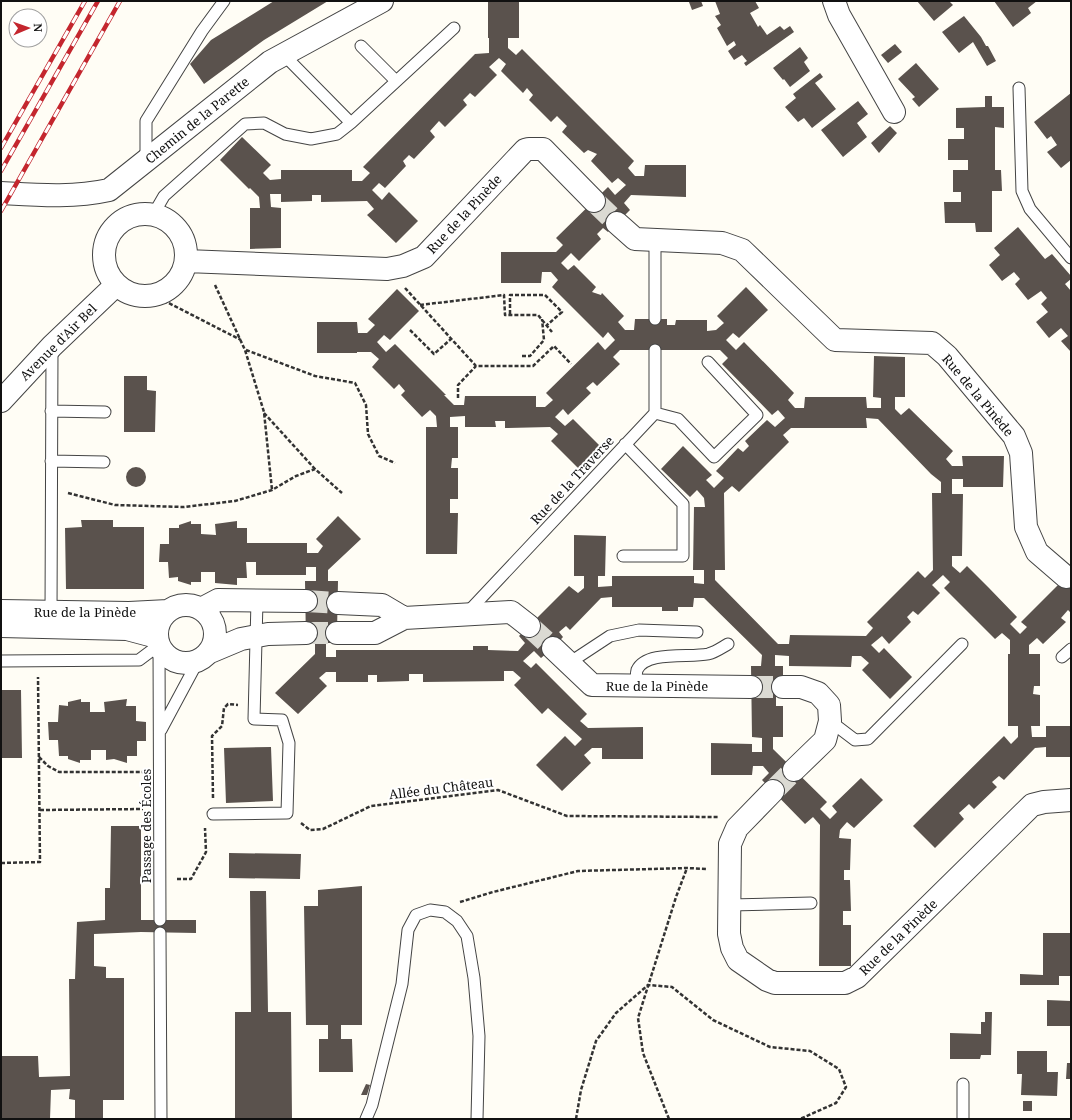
<svg xmlns="http://www.w3.org/2000/svg" width="1072" height="1120" font-family="'Noto Serif',serif">
<style>
.building{fill:#5a524d;fill-rule:evenodd}
.lines{fill:none;stroke-linecap:round;stroke-linejoin:round}
.minor-tunnel{stroke:#dbdad3;stroke-width:22;stroke-dasharray:22 11;stroke-linecap:butt}
.service-casing{stroke:#444;stroke-width:13}
.minor-casing{stroke:#444;stroke-width:24}
.path{stroke:#333;stroke-width:2.5;stroke-dasharray:4 2;stroke-linecap:butt}
.service{stroke:#fff;stroke-width:11}
.minor{stroke:#fff;stroke-width:22}
.rail-casing{stroke:#c4262e;stroke-width:4.5}
.rail{stroke:#fff;stroke-width:3;stroke-dasharray:9;stroke-linecap:butt}
.labels{text-anchor:middle;stroke-width:4;stroke-linejoin:round;paint-order:stroke}
.street-label{font-size:13px;fill:#111;stroke:#fff}
</style>
<rect width="100%" height="100%" fill="#fffdf5"/>
<path class="building" d="M274,1H328L264,40L204,84L190,64L211,40Z
M488,1H519V38H508V48L516,55L522,49L634,161L628,168L635,176H644L645,165H686V197L631,195L624,203L630,210L608,232L603,228L597,234L601,239L579,261L571,253L561,263L568,270L574,265L596,287L592,292L601,295L602,293L624,316L618,322L625,330H634L635,319H667V325H675L676,320H707V331L716,330L724,323L717,316L746,287L768,310L739,338L733,333L726,340L736,350L744,342L794,393L788,400L795,408H804L805,397H866L867,408H881V398L873,397L874,356L905,357V397H895V409L901,415L909,408L953,451L946,459L952,466H963L962,456H1004L1003,487H963V479H952V494H963L962,556H952V566L960,573L967,566L989,588L1017,617L1010,624L1020,634L1027,627L1021,622L1071,572V613L1068,610L1061,618L1066,622L1043,644L1037,638L1029,645V654H1040V686H1034L1033,694L1040,695V726H1031L1032,737H1046V726H1071V757H1046V747L1035,748L1004,780L999,776L992,782L997,787L974,809L969,804L959,813L964,819L935,848L913,826L1004,736L1011,744L1018,737V726H1008V654H1010V640L1002,633L995,639L944,588L950,582L943,575L932,585L940,593L918,615L913,611L907,617L911,622L889,644L882,636L871,645L879,653L884,648L912,677L890,699L862,670L869,663L861,656H852L851,667L789,666V656L775,655V666H783V697H776V706H783V737H773V749L827,802L820,809L830,819L837,812L832,806L861,778L883,800L854,828L847,822L840,830L839,838L851,839L850,870H844V880H850L851,911H843V925H851V966H819L820,825L813,817L805,824L762,780L769,773L763,766H753L752,775H711V743L752,744V752H762V738L752,737L751,666H761L762,655L704,598H694L693,607H678V611H662V607H612V597L601,598L570,630L566,626L559,632L563,637L553,648L541,658L534,651L523,661L531,668L536,663L587,714L580,721L588,728L643,727V759H602V748H592L584,755L591,763L562,791L536,765L565,736L575,746L582,739L548,708L542,714L514,685L521,678L513,671H504V681L423,682V674H409V681L377,682V675H368V682H336V672H326L319,678L327,686L298,714L275,693L315,654V644H306L305,581H316V567H306V575H256V562H246L247,578H237V585L215,583V572H201V582H191V585L178,581V577L169,578L168,562H159L160,544H169V528H179V525L191,521V524H201V534L216,535L215,524L237,521V528H247V543H307V553H318L323,546L316,539L338,516L361,539L328,570V581H338L337,633V643H326V657H336V650H473V646H488V650L518,651L525,643L519,636L569,586L578,593L584,588V576H574V535L606,536L605,576H598V587L612,586V576H694V583L704,584V570H693L694,507H705L704,498L697,490L690,497L661,469L683,446L712,475L706,480L714,488L724,478L716,471L738,448L743,452L749,446L745,441L767,420L775,427L785,418L778,410L772,415L722,364L728,358L720,350H620L613,357L620,364L597,386L593,382L586,388L591,393L568,415L563,409L555,417L565,426L573,419L602,448L580,470L551,441L558,434L550,427L505,428V421H495L496,427H465V416L450,417V427H458V458H452L451,468H458V499H450V513H458L457,554H426V427H437L436,416L430,410L422,417L401,395L405,391L399,384L394,389L372,367L379,359L371,352H357V353H317V322H357L358,333H367L375,325L368,319L397,289L419,311L390,340L384,335L377,342L386,352L395,344L446,395H444L454,405H464L465,396H536V407H545L553,400L546,393L598,342L605,350L615,340L608,332L603,338L552,287L558,280L551,272H542L541,283H501V252H556L563,245L556,238L608,187L615,195L626,185L618,178L612,183L591,161L597,154L588,150L584,153L562,132L567,126L557,116L551,122L529,100L533,95L527,88L523,93L501,71L506,64L499,58L489,67L497,75L475,97L470,93L463,100L467,105L445,127L439,121L430,131L435,137L414,159L409,155L403,161L406,166L385,188L379,183L372,190L382,200L389,192L418,221L396,243L367,215L374,209L367,201L321,202V195H312V201L281,202V194H270L271,207L281,208V248L250,249V208H260L259,197L250,188L249,189L220,160L242,137L271,165L263,173L270,180L281,179V170H352V181H362L370,173L363,167L475,54L489,53V38H488ZM866,418L878,419L931,474L941,482V493H932L933,570L925,578L918,571L867,622L873,628L866,636L790,635L789,644H778L715,580V570H725L724,493L732,486L739,492L789,442L783,435L791,428H867Z
M692,1H701L703,6L692,10L689,2Z
M715,1L733,2L755,1L759,8L750,13L758,27L760,25L767,35L780,26L784,30L790,26L794,32L746,66L744,63L747,61L742,55L734,60L728,51L736,45L734,41L727,46L717,28L721,25L715,16L720,14Z
M917,1H949L953,5L934,21Z
M994,1H1037L1028,8L1031,13L1013,27Z
M964,16L981,37L986,46H988L996,61L987,66L973,42L959,53L942,32Z
M895,44L902,52L888,63L881,55Z
M800,47L808,58L804,62L810,71L790,87L784,79L783,80L773,68Z
M916,63L939,89L919,107L912,99L915,97L898,79Z
M820,73L823,77L815,83L836,109L812,128L804,118L798,122L785,107L796,98L793,94Z
M1071,93V160L1061,168L1047,152L1057,145L1051,136L1047,139L1034,122Z
M985,96H992V107H1004V128L995,127V170H1001L1002,191H992V232H976L975,223H945L944,202H961V192H953V170H968V160H948V139H964V128H956V108L985,107Z
M858,101L868,114L857,123L867,137L843,157L821,130Z
M890,126L897,133L879,153L871,143Z
M1018,227L1045,259L1052,254L1071,276V279L1065,284L1071,291V352L1061,341L1068,336L1061,328L1049,338L1036,322L1048,312L1041,304L1047,298L1041,291L1028,300L1015,284L1020,279L1014,272L1002,281L989,265L1000,255L994,248Z
M124,376H147V390L156,391L155,432H124Z
M126 477a10 10 0 1 1 20 0a10 10 0 1 1-20 0Z
M81,520H113V527H144V589H66L65,528L82,527Z
M1,690H21L22,758H1Z
M81,699V702H90V712H105L104,702L127,699L126,706H136V721L146,722V741H137V756H127V763L114,759L106,760V750H91V760H80V763L68,759V756H59L58,740H49L48,722H58L59,705L68,706V702Z
M271,747L273,801L226,803L224,748Z
M111,826H141V920H196V933L141,932L94,934V966L106,967V978H124V1100H103V1119H75V1100L69,1099L70,1089L51,1090L50,1119H2V1108H1L2,1056H38L39,1077L70,1076L69,979H75L77,922L105,920V888H110Z
M229,853L301,854L300,879L229,878Z
M362,886V1025H341V1039H352L353,1072H319V1039H328V1025H306L304,906H318V890Z
M250,891H266L268,1012H291L292,1119H235V1012H251Z
M1043,933H1071L1070,976H1059V985H1020V974L1043,975Z
M1047,1000L1071,1001V1026H1047Z
M985,1012H992L991,1055H981L980,1059H950V1033L981,1034V1022H985Z
M1017,1051H1047V1072H1058L1057,1096L1021,1095L1022,1074H1017Z
M1067,1063H1071V1079H1066Z
M366,1084L370,1085L367,1095H361Z
M1023,1101H1032V1111H1023Z"/>
<g class="lines">
<path class="minor-tunnel" d="M594,201L617,223
M306,601L338,603
M529,626L553,648
M306,633H337
M751,687H783
M773,791L794,770"/>
<g class="service-casing">
<path id="service" d="M361,46L396,81
M284,55L351,123L454,28
M1019,88L1022,191L1030,209L1071,258
M146,161V121L202,31L224,1
M153,215L164,196L245,124L264,123L285,134L311,139L337,134L351,123
M655,319V240
M51,411L105,412
M655,413L678,419L714,457L757,415L708,362
M51,461L104,462
M623,556H683V504L625,444
M467,613L655,413V350
M51,615L52,349
M159,645L160,920
M1062,657L1071,649
M1,661L139,660L159,645
M569,663L610,636L639,630L697,632
M636,686C636,681 636,674 637,670C646,650 690,658 708,654C716,652 721,648 728,644
M830,721L855,740L868,739L962,644
M161,730L198,661
M213,814L287,813L289,743L282,720L254,719L257,601
M730,905L811,903
M160,933L161,1119
M366,1119L372,1105L402,984L408,930L416,915L430,910L445,912L457,921L467,936L474,978L479,1036L477,1119
M963,1119V1084"/>
</g>
<g class="minor-casing">
<path id="minor" d="M834,1L839,15L894,112
M1,193C37,195 73,198 109,190L270,62L382,1
M104 255a41 41 0 1 1 82 0a41 41 0 1 1-82 0Z
M617,223L635,239L722,243L742,250L835,340L932,343L947,356L1014,436L1021,453L1026,527L1037,552L1066,577
M186,261L387,269L403,266L424,257L525,150L529,149H543L594,201
M1,401L52,346L116,285
M338,603L382,605L404,618
M157 634a29 29 0 1 1 58 0a29 29 0 1 1-58 0Z
M201,609L218,600L306,601
M1,611L129,613L168,611
M1,626L127,629L157,637
M337,633H375L404,618L511,612L529,626
M553,648L592,685L751,687
M210,652L241,639L268,634L306,633
M783,687H801L818,693L829,705L830,721L825,740L794,770
M773,791L737,828L730,844L729,934L732,948L738,960L767,980L775,983H845L857,977L1032,805L1044,802L1071,800"/>
</g>
<path class="path" d="M215,285L245,350L264,412L272,490
M405,288L476,366H533L554,346L571,364
M153,295L241,340
M420,305L504,295L505,315H538L552,332
M510,314V295H545L562,312L547,325
M410,330L434,354L451,339
M246,350L315,376L355,383L366,405L368,434L379,456L395,463
M522,356H530L544,340L542,319
M458,398V385L476,366
M264,413L315,469
M68,493L115,505L184,507L235,501L272,490L296,476L315,469L342,493
M39,757L48,766L59,772H143
M213,798L212,736L222,726L224,708L228,704L238,705
M40,810L143,809
M301,823L310,830L323,829L371,806L498,790L567,816L718,817
M1,863L40,862L38,677
M177,879H191L206,852L205,828
M460,902L493,892L578,871L687,868L707,869
M576,1119L581,1090L596,1041L616,1013L648,985L672,987L713,1020L770,1047L810,1051L839,1069L846,1087L836,1103L800,1119
M669,1119L643,1053L638,1018L676,897L687,868"/>
<use href="#service" class="service"/>
<use href="#minor" class="minor"/>
<g class="rail-casing">
<path id="rail" d="M1,148L85,1
M1,171L98,1
M1,211L120,1"/>
</g>
<use href="#rail" class="rail"/>
</g>
<g class="labels">
<g class="street-label">
<text transform="translate(197 120) rotate(-39)" y="5">Chemin de la Parette</text>
<text transform="translate(464 214) rotate(-47)" y="5">Rue de la Pinède</text>
<text transform="translate(58 342) rotate(-45)" y="5">Avenue d'Air Bel</text>
<text transform="translate(978 395) rotate(50)" y="5">Rue de la Pinède</text>
<text transform="translate(572 480) rotate(-47)" y="5">Rue de la Traverse</text>
<text x="85" y="617">Rue de la Pinède</text>
<text x="657" y="691">Rue de la Pinède</text>
<text transform="translate(441 788) rotate(-7)" y="5">Allée du Château</text>
<text transform="translate(146 826) rotate(-90)" y="5">Passage des Écoles</text>
<text transform="translate(898 937) rotate(-44)" y="5">Rue de la Pinède</text>
</g>
</g>
<rect width="1072" height="1120" fill="none" stroke="#111111" stroke-width="4"/>
<g transform="translate(28 28) rotate(88)"><circle r="19" fill="#ffffff" stroke="#a0a0a0"/>
<path d="M0-3L7 15L0 10L-7 15Z" fill="#c4262e"/>
<text y="-6" font-size="11" font-weight="bold" text-anchor="middle" fill="#111111">N</text>
</g>
</svg>
